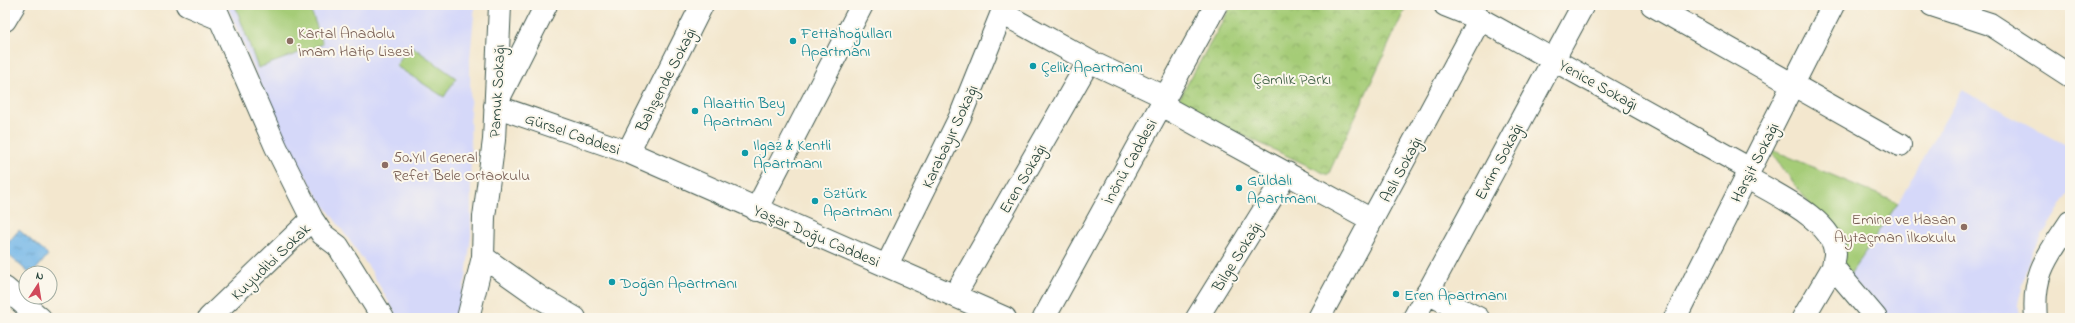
<svg xmlns="http://www.w3.org/2000/svg" width="2075" height="323" font-family="'Indie Flower',sans-serif">
<style>
.built{fill:#d5d8f9}
.green{fill:#a5cc77;stroke:#628456}
.park{fill:url(#park-crowns);stroke:#628456}
.water{fill:url(#water-ripples);stroke:#48798e}
.lines{fill:none;stroke-linecap:round;stroke-linejoin:round}
.minor-casing{stroke:#3f564b;stroke-width:24}
.minor{stroke:#fff;stroke-width:22}
.education-dot{fill:#8d6e63;stroke:#fbf7ec;stroke-width:1.5}
.culture-dot{fill:#0f9aa8;stroke:#fbf7ec;stroke-width:1.5}
.labels{text-anchor:middle;stroke-width:4;stroke-linejoin:round;paint-order:stroke}
.education-label{font-size:16px;fill:#785e54;stroke:#fbf7ec;text-anchor:start}
.culture-label{font-size:16px;fill:#0d838f;stroke:#fbf7ec;text-anchor:start}
.park-label{font-size:16px;fill:#406145;stroke:#fbf7ec}
.street-label{font-size:16px;fill:#1f3d34;stroke:#fbf7ec}
</style>
<defs>
<pattern id="park-crowns" width="20" height="18" patternUnits="userSpaceOnUse"><rect width="20" height="18" fill="#a5cc77"/><path d="M2 6a3 3 0 1 1 6 0M12 15a3 3 0 1 1 6 0" fill="none" stroke="#86a762"/></pattern>
<pattern id="water-ripples" width="26" height="14" patternUnits="userSpaceOnUse"><rect width="26" height="14" fill="#71b5e7"/><path d="M2 4q2-2 4 0t4 0M15 11q2-2 4 0t4 0" fill="none" stroke="#5c94bc"/></pattern>
</defs>
<rect width="100%" height="100%" fill="#fbf7ec"/>
<filter id="ink" filterUnits="userSpaceOnUse"><feTurbulence type="fractalNoise" baseFrequency=".025" numOctaves="2"/><feDisplacementMap in="SourceGraphic" scale="8" xChannelSelector="R" yChannelSelector="G"/><feConvolveMatrix kernelMatrix="1 2 1 2 8 2 1 2 1" color-interpolation-filters="sRGB"/></filter>
<filter id="wash" filterUnits="userSpaceOnUse"><feTurbulence type="fractalNoise" baseFrequency=".012" numOctaves="4" result="noise"/><feDisplacementMap in="SourceGraphic" scale="16" xChannelSelector="R" yChannelSelector="G"/><feGaussianBlur stdDeviation="0.9" result="paint"/><feColorMatrix in="noise" values="0 0 0 0 0 0 0 0 0 0 0 0 0 0 0 0 0 1.4 0 .05"/><feComposite in="paint" operator="in"/></filter>
<g filter="url(#wash)">
<rect width="100%" height="100%" fill="#f3e7ce"/>
<path class="built" d="M227,5H475L470,58L471,236L466,278L456,318H398L370,269L317,195L282,135Z
M1962,90L2070,147V191L2032,252L2019,299V318H1887L1849,276L1898,203Z"/>
<path class="green" d="M235,5H309L323,44L258,68Z
M410,45L456,78L444,97L396,66Z
M1768,148L1898,203L1849,276L1825,225Z"/>
<path class="park" d="M1232,5H1407L1328,175L1176,104Z"/>
<path class="water" d="M19,230L48,255L33,273H29L5,252V246Z"/>
</g>
<g filter="url(#ink)">
<g class="lines">
<g class="minor-casing">
<path id="minor" d="M187,5L220,19
M214,5L276,147L312,219L322,234L338,246L383,318
M1445,5L1480,19L1750,169
M1652,5L1900,145
M1932,5L1990,24L2070,76
M1002,13L1089,61L1165,97
M5,20L14,5
M499,98L546,5
M1161,105L1372,220
M495,106L628,152L1005,318
M628,152L702,5
M1746,177C1771,192 1836,221 1835,254C1835,258 1833,263 1833,267L1876,318
M756,210L862,5
M483,257L541,298L575,318
M887,265L960,117L1005,5
M5,288L40,318
M1427,293L1478,318
M955,295L1089,61
M209,318L312,219
M468,318L483,257L484,217L494,140L500,5
M1044,318L1216,5
M1197,318L1287,173
M1319,318L1480,19
M1414,318L1583,5
M1675,318L1833,5
M1803,318L1833,267
M2036,318C2032,273 2047,257 2070,222"/>
</g>
<use href="#minor" class="minor"/>
</g>
</g>
<g class="education-dot">
<circle cx="290" cy="41" r="4"/>
<circle cx="385" cy="165" r="4"/>
<circle cx="1964" cy="227" r="4"/>
</g>
<g class="culture-dot">
<circle cx="793" cy="41" r="4"/>
<circle cx="1033" cy="66" r="4"/>
<circle cx="695" cy="111" r="4"/>
<circle cx="745" cy="153" r="4"/>
<circle cx="1239" cy="188" r="4"/>
<circle cx="815" cy="201" r="4"/>
<circle cx="612" cy="282" r="4"/>
<circle cx="1396" cy="294" r="4"/>
</g>
<g class="labels">
<g class="education-label">
<text x="298" y="38">Kartal Anadolu<tspan x="298" dy="18">İmam Hatip Lisesi</tspan></text>
<text x="393" y="162">50.Yıl General<tspan x="393" dy="18">Refet Bele Ortaokulu</tspan></text>
<text x="1956" y="224" text-anchor="end">Emine ve Hasan<tspan x="1956" dy="18">Aytaçman İlkokulu</tspan></text>
</g>
<g class="culture-label">
<text x="801" y="38">Fettahoğulları<tspan x="801" dy="18">Apartmanı</tspan></text>
<text x="1041" y="72">Çelik Apartmanı</text>
<text x="703" y="108">Alaattin Bey<tspan x="703" dy="18">Apartmanı</tspan></text>
<text x="753" y="150">Ilgaz &amp; Kentli<tspan x="753" dy="18">Apartmanı</tspan></text>
<text x="1247" y="185">Güldalı<tspan x="1247" dy="18">Apartmanı</tspan></text>
<text x="823" y="198">Öztürk<tspan x="823" dy="18">Apartmanı</tspan></text>
<text x="620" y="288">Doğan Apartmanı</text>
<text x="1404" y="300">Eren Apartmanı</text>
</g>
<g class="park-label">
<text x="1292" y="84">Çamlık Parkı</text>
</g>
<g class="street-label">
<text transform="translate(665 79) rotate(-63)" y="6">Bahşende Sokağı</text>
<text transform="translate(1599 84) rotate(29)" y="6">Yenice Sokağı</text>
<text transform="translate(496 91) rotate(-87)" y="6">Pamuk Sokağı</text>
<text transform="translate(573 133) rotate(19)" y="6">Gürsel Caddesi</text>
<text transform="translate(949 136) rotate(-65)" y="6">Karabayır Sokağı</text>
<text transform="translate(1129 161) rotate(-61)" y="6">İnönü Caddesi</text>
<text transform="translate(1498 161) rotate(-62)" y="6">Evrim Sokağı</text>
<text transform="translate(1754 162) rotate(-63)" y="6">Harşit Sokağı</text>
<text transform="translate(1400 169) rotate(-62)" y="6">Aslı Sokağı</text>
<text transform="translate(1022 178) rotate(-60)" y="6">Eren Sokağı</text>
<text transform="translate(817 235) rotate(23)" y="6">Yaşar Doğu Caddesi</text>
<text transform="translate(1236 256) rotate(-58)" y="6">Bilge Sokağı</text>
<text transform="translate(270 261) rotate(-44)" y="6">Kuyudibi Sokak</text>
</g>
</g>
<rect width="2075" height="323" fill="none" stroke="#fbf7ec" stroke-width="20"/>
<g transform="translate(38 285) rotate(12)"><circle r="19" fill="#fbf7ec" stroke="#a3ada2"/>
<path d="M0-3L7 15L0 10L-7 15Z" fill="#d1495b"/>
<text y="-6" font-size="11" font-weight="bold" text-anchor="middle" fill="#1f3d34">N</text>
</g>
</svg>
